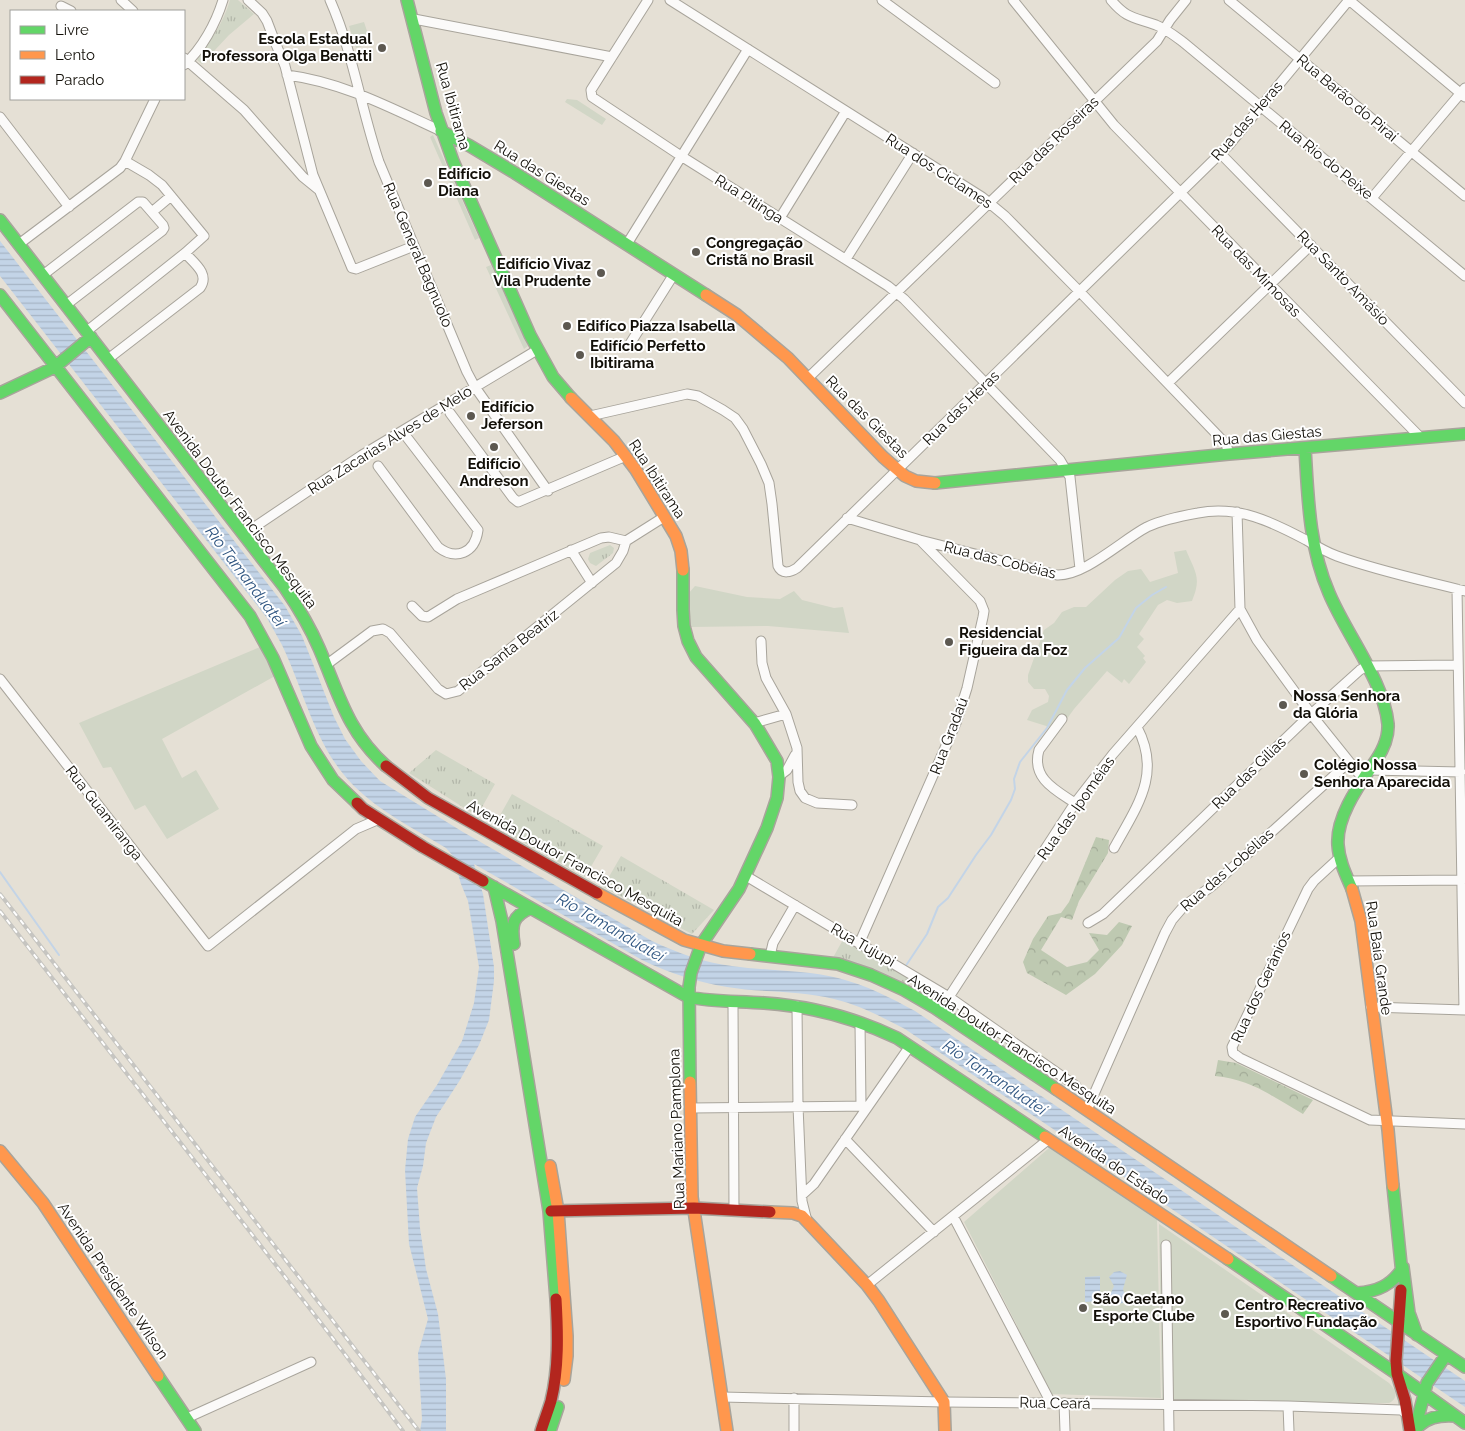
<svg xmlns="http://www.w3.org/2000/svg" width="1465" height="1431" font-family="Raleway,sans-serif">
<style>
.green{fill:#d1d6c6}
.forest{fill:url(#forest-crowns)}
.park{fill:url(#park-tufts)}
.water{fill:url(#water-rules)}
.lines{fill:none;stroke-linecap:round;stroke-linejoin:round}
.stream{stroke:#c3d4e7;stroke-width:2}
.street-casing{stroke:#a8a49b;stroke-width:11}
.fast-casing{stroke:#a8a49b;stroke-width:14}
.slow-casing{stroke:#a8a49b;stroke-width:14}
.jam-casing{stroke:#a8a49b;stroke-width:14}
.street{stroke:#fbfaf9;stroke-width:9}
.fast{stroke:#63d668;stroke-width:11}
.slow{stroke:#ff974d;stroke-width:11}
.jam{stroke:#b3261e;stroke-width:11}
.rail-casing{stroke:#c6c5c1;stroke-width:4}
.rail{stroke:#fff;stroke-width:2;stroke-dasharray:5.5;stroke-linecap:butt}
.poi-dot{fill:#5c5850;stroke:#fff;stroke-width:2}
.labels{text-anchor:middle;stroke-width:4;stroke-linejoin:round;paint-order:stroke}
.poi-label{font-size:15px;font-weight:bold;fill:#120f08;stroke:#fff;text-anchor:start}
.street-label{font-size:15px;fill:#120f08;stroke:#fff}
.water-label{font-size:16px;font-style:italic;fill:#305681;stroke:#fff}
</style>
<defs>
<pattern id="forest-crowns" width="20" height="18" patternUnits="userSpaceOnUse" patternTransform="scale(1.25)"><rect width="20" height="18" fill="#bec9b1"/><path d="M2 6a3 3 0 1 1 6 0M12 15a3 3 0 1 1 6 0" fill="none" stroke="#a2ab97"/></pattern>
<pattern id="park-tufts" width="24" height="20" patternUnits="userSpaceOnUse" patternTransform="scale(1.25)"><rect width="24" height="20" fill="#d1d6c6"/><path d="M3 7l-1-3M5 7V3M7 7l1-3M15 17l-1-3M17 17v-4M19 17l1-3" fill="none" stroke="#b2b6a9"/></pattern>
<pattern id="water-rules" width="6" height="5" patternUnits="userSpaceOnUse" patternTransform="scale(1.25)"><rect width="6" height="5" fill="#c3d4e7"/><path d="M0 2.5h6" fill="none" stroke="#a6b5c5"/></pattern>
</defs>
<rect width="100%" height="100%" fill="#e5e0d5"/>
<path class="green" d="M364,22L371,43L356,48L349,26Z
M567,99L577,100L606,119L602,125L565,102Z
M433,135L479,238L475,240L430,137Z
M491,265L528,346L524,349L486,267Z
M1186,550C1195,572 1202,577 1192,601L1177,603L1167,600L1158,605L1139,634L1144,639L1137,647L1145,656L1143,658L1146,662L1129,684L1124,679L1122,683L1107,671L1074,709L1059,730L1027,720L1032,710L1048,702L1049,696L1045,689H1034L1028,682V675L1044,630L1054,623L1062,612L1074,607H1086L1115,580L1128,571L1141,569L1150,582L1178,573L1174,552Z
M695,586L747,597L780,599L794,591L802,600L834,608L843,607L849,633L768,626L691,627L688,594Z
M260,647L275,676L162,739L182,778L196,770L219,809L167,839L145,805L135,810L111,767L103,768L79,723Z
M1049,1148L1157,1220L1161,1398L1052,1394L964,1222Z
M1159,1224L1389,1383C1396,1390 1399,1398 1389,1403H1286L1162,1399Z"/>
<path class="forest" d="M1096,837L1109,840L1108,853L1079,901L1072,920L1061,917L1041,950L1067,967L1087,962L1099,950L1089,933L1107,935L1119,922L1132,926L1122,945L1095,974L1066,995L1027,973L1023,962L1033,939L1048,916L1061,913L1069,902Z
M1218,1060L1236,1063L1313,1100L1303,1114C1274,1097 1250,1079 1215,1076Z"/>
<path class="park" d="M230,0H238L254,14L229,35L202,64L197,60C210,41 224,22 230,0Z
M610,545L614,548L613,553L596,566L590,563L588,559L590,553Z
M436,750L495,784L477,816L409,773Z
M512,794L603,846L585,877L494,826Z
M621,856L714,910L692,934L603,887Z
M845,936L914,974L904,990L830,963Z"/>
<path class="water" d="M0,241L285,606L302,636L334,717L345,739L361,761L380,781L463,832L652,941C678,953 705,963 732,966C768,971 804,970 838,978C866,985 891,998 915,1011L1465,1381V1407L905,1029C882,1017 859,1005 834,999C799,990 762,993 727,987C697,982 669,973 642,960L474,864L483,894L494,967V981L489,1020L479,1045L460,1080L436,1117L426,1143L423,1166L417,1188L420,1228L426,1269L438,1314L446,1379V1431H420L422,1419L418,1353L428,1319L409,1244L405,1170L408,1139L415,1117L437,1085L462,1041L474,1003L479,967L468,901L461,884L453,856L446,848C415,829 380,812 354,786C315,747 305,693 282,645C277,636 272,627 267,618L0,276Z
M1120,1271L1127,1275L1123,1289L1125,1296L1123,1303L1116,1304L1106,1293H1111L1114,1286L1109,1277L1114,1272Z
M1100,1276V1301L1085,1302V1277Z"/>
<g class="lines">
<path class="stream" d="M0,872L59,955
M905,967L927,934L938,907L948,898L976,855L991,835L1011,800L1015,789L1014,779L1020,762L1047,728L1067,690L1085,668L1119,638L1136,608L1152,595L1166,587"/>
<g class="street-casing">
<path id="street" d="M121,0L133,11
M248,0L262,13L267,21L275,42L285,66L313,175L352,268L356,269L414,246
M330,0C353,52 361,109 379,162L467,372L475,387L548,491
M648,0L591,90L592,97L681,156L888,286L904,299L1060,460L1070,477L1080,569
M670,0L982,197L1005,216L1080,292L1226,444L1229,454
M882,0L995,83
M1013,0L1114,125L1421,438
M1111,0C1127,19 1134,17 1156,25C1166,29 1175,36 1183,42L1465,276
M1229,0L1465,196
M1349,0L1465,97
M61,6L71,11
M414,19L612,57
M184,58L244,110L303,177L319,190
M184,65C202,49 216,23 223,0
M287,75C342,82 391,108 441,131
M0,117L69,207
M1220,153L1465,403
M1372,198L1465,88
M152,212L171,196
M780,218L846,111
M19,244L120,168L125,161L155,99
M627,244L748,49
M846,259L913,153
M43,275L138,202H143L163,225L164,228L162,231L66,305
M87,331L185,253L204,236L162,185L149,175L125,161
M628,347L674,274
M108,359L200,288C210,274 194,263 185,253
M808,378L1157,41L1170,20L1186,0
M1168,383L1311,245
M450,413L513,498L518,502L626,456
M590,416L687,394L698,396L723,410L735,418L743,429L761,464L769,483L772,504L778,566C782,575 791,572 797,568L1229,145L1349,0
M378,466L438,547C456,561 475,553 478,530L402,431
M1237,512L1240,609L1257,640L1311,714L1364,780
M847,518L920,540L1057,575C1085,576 1122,540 1147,527C1162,520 1181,516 1198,513C1238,505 1272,522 1306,540C1316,546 1326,552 1337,556C1378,571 1422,580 1465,591
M244,534L362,455L537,350
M571,550L592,583
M1457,589L1464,1010
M412,606L422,616L428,617L457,599L601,538L609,537L626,541
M761,641L762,663L766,678L786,714L797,748L798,782L800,791L805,798L817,803L852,805
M326,665L372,631L383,629L390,633L438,689L446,694L458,691L616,563L623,551L626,541L664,517
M0,679L208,946L356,829L377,820
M1062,719L1039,750C1031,778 1055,790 1075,803
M754,723L786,714
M1369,770L1461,772
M779,776L787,770L795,755
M1114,848C1137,806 1162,774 1137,727
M1339,858L1314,881L1308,889L1234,1043L1232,1047L1233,1053L1240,1058L1370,1120L1465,1124
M746,876L949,997L1076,1086
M1348,881L1462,880
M1088,923L1103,914L1311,714L1360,670L1367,666L1458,665
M859,944L956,723L967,688L983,617L984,611L980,601L921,541
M770,956L773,943L795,905
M949,997L1075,803L1113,754L1240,609
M733,1003L734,1210
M797,1006L798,1106L802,1201L807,1221
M1371,1007L1465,1010
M860,1023L861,1106
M691,1108L868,1106
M1087,1110L1165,933L1172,920L1184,906L1212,886L1349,762
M845,1139L934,1232
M802,1195L814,1184L910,1046
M953,1216L1051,1403
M1166,1245L1169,1431
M867,1285L1049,1139
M722,1397L944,1402L1288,1406L1401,1410L1407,1414
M794,1398V1431
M1064,1403L1065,1431
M1288,1406L1289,1431
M187,1418L311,1362"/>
</g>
<g class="fast-casing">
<path id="fast" d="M407,0L436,113L453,161L530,335L553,377L571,398
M441,131L470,146L515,173L706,295
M0,220L285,588C298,607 310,627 319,648C339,694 347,731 386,766
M0,295L250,616L273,658L311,746L333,780L357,803
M0,393L55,367L91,337
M1305,448C1308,498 1309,547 1329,593C1346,634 1384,681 1388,724C1389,740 1381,754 1372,766C1357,788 1336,818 1338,845C1339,861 1346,875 1352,889
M935,483L1229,454L1465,434
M683,570V610L684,626L688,641L696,657L755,724L777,761L779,777L777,798L767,828L739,889L701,945L691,973L689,987L690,1082
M483,881L688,997C713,1002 739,1001 764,1003C811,1006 855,1018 897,1038L1045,1137
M494,887L502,921L549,1211L556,1299
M514,944C511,925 512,916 531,908
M750,954L838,964L871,975L904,990L935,1008L1056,1089
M1393,1186L1402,1274
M1228,1259L1397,1374L1465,1423
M1403,1267L1409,1313L1417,1335
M1331,1276L1465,1367
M1357,1293C1376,1292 1391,1286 1402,1269
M158,1376L195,1431
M1415,1429L1427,1383L1446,1355
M1415,1430C1426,1417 1439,1415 1455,1416
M550,1431L558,1407"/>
</g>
<g class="slow-casing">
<path id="slow" d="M706,295L737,315L788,358L883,457L905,476L916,481L935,483
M571,398L614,441L636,470L676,536L681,551L683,570
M1352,889L1361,921L1388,1130L1393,1186
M597,893L684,940L723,951L750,954
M690,1082L692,1197L727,1431
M1056,1089L1331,1276
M1045,1137L1228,1259
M0,1151L43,1203L158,1376
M550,1166L558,1211L567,1336V1356L564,1380
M770,1212L793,1213L802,1216L867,1285L879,1301L944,1402L945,1431"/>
</g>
<g class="jam-casing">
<path id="jam" d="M386,766L428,798L597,893
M357,803L363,809L423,847L483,881
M551,1211L694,1208L770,1212
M1401,1290L1396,1361L1397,1374L1405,1400L1410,1431
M541,1431C544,1421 548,1411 551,1401C559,1368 558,1333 556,1299"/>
</g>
<use href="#street" class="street"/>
<use href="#fast" class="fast"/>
<use href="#slow" class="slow"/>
<use href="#jam" class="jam"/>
<g class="rail-casing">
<path id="rail" d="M0,894L419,1431
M0,911L328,1332L403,1431"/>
</g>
<use href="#rail" class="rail"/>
</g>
<g class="poi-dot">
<circle cx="382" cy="48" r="5"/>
<circle cx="428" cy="183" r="5"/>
<circle cx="696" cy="252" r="5"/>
<circle cx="601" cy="273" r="5"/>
<circle cx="567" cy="326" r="5"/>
<circle cx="580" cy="355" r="5"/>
<circle cx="471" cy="416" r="5"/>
<circle cx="494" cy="447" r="5"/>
<circle cx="949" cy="642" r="5"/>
<circle cx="1283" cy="705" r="5"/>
<circle cx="1304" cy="774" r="5"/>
<circle cx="1083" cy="1308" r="5"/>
<circle cx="1225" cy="1314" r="5"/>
</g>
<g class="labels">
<g class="poi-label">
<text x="372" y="44" text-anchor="end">Escola Estadual<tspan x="372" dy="17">Professora Olga Benatti</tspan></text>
<text x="438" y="179">Edifício<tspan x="438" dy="17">Diana</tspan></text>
<text x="706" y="248">Congregação<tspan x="706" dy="17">Cristã no Brasil</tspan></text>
<text x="591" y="269" text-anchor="end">Edifício Vivaz<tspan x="591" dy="17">Vila Prudente</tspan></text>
<text x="577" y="331">Edifíco Piazza Isabella</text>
<text x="590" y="351">Edifício Perfetto<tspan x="590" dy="17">Ibitirama</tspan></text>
<text x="481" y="412">Edifício<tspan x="481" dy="17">Jeferson</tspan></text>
<text x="494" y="469" text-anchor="middle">Edifício<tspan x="494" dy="17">Andreson</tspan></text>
<text x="959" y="638">Residencial<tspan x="959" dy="17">Figueira da Foz</tspan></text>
<text x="1293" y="701">Nossa Senhora<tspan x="1293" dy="17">da Glória</tspan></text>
<text x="1314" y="770">Colégio Nossa<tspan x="1314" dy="17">Senhora Aparecida</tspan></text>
<text x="1093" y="1304">São Caetano<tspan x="1093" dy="17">Esporte Clube</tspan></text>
<text x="1235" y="1310">Centro Recreativo<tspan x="1235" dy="17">Esportivo Fundação</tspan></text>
</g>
<g class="street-label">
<text transform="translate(1347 98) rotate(40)" y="5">Rua Barão do Piraí</text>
<text transform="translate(453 106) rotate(74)" y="5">Rua Ibitirama</text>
<text transform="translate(1247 121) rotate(-49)" y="5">Rua das Heras</text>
<text transform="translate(1054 140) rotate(-44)" y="5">Rua das Roseiras</text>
<text transform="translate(1326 160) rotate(39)" y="5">Rua Rio do Peixe</text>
<text transform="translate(939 171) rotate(33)" y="5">Rua dos Ciclames</text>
<text transform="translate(542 173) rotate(32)" y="5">Rua das Giestas</text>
<text transform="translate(749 199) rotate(32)" y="5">Rua Pitinga</text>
<text transform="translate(418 255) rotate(67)" y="5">Rua General Bagnuolo</text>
<text transform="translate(1256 271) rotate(46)" y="5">Rua das Mimosas</text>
<text transform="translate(1343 278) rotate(46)" y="5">Rua Santo Amásio</text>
<text transform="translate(961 408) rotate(-44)" y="5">Rua das Heras</text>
<text transform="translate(867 417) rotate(45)" y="5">Rua das Giestas</text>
<text transform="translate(1267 436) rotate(-5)" y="5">Rua das Giestas</text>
<text transform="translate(390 440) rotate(-32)" y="5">Rua Zacarias Alves de Melo</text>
<text transform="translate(657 479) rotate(57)" y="5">Rua Ibitirama</text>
<text transform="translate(240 509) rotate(53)" y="5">Avenida Doutor Francisco Mesquita</text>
<text transform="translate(1000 560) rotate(14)" y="5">Rua das Cobéias</text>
<text transform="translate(509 650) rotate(-38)" y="5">Rua Santa Beatriz</text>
<text transform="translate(949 736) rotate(-69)" y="5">Rua Gradaú</text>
<text transform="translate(1249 773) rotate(-44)" y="5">Rua das Gílias</text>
<text transform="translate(1076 808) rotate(-55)" y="5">Rua das Ipoméias</text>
<text transform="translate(104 813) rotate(52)" y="5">Rua Guamiranga</text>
<text transform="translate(575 863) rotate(29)" y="5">Avenida Doutor Francisco Mesquita</text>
<text transform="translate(1227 870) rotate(-41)" y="5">Rua das Lobélias</text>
<text transform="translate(863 945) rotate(30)" y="5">Rua Tujupi</text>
<text transform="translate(1379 958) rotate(82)" y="5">Rua Baía Grande</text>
<text transform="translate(1261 987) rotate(-65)" y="5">Rua dos Gerânios</text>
<text transform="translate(1012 1044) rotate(33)" y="5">Avenida Doutor Francisco Mesquita</text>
<text transform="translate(677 1129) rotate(-92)" y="5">Rua Mariano Pamplona</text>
<text transform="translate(1114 1165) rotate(34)" y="5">Avenida do Estado</text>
<text transform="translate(113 1281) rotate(56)" y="5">Avenida Presidente Wilson</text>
<text transform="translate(1055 1403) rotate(1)" y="5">Rua Ceará</text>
</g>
<g class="water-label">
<text transform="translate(246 576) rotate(53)" y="6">Rio Tamanduateí</text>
<text transform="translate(611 927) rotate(30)" y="6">Rio Tamanduateí</text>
<text transform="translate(995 1077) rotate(34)" y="6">Rio Tamanduateí</text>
</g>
</g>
<rect x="10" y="10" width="175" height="90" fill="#ffffff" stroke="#a09f9c"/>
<rect x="20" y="26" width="25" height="8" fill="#63d668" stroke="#a09f9c"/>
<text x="55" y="35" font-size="15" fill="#120f08">Livre</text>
<rect x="20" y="51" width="25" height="8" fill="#ff974d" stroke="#a09f9c"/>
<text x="55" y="60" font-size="15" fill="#120f08">Lento</text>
<rect x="20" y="76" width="25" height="8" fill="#b3261e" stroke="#a09f9c"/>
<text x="55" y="85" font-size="15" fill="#120f08">Parado</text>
</svg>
